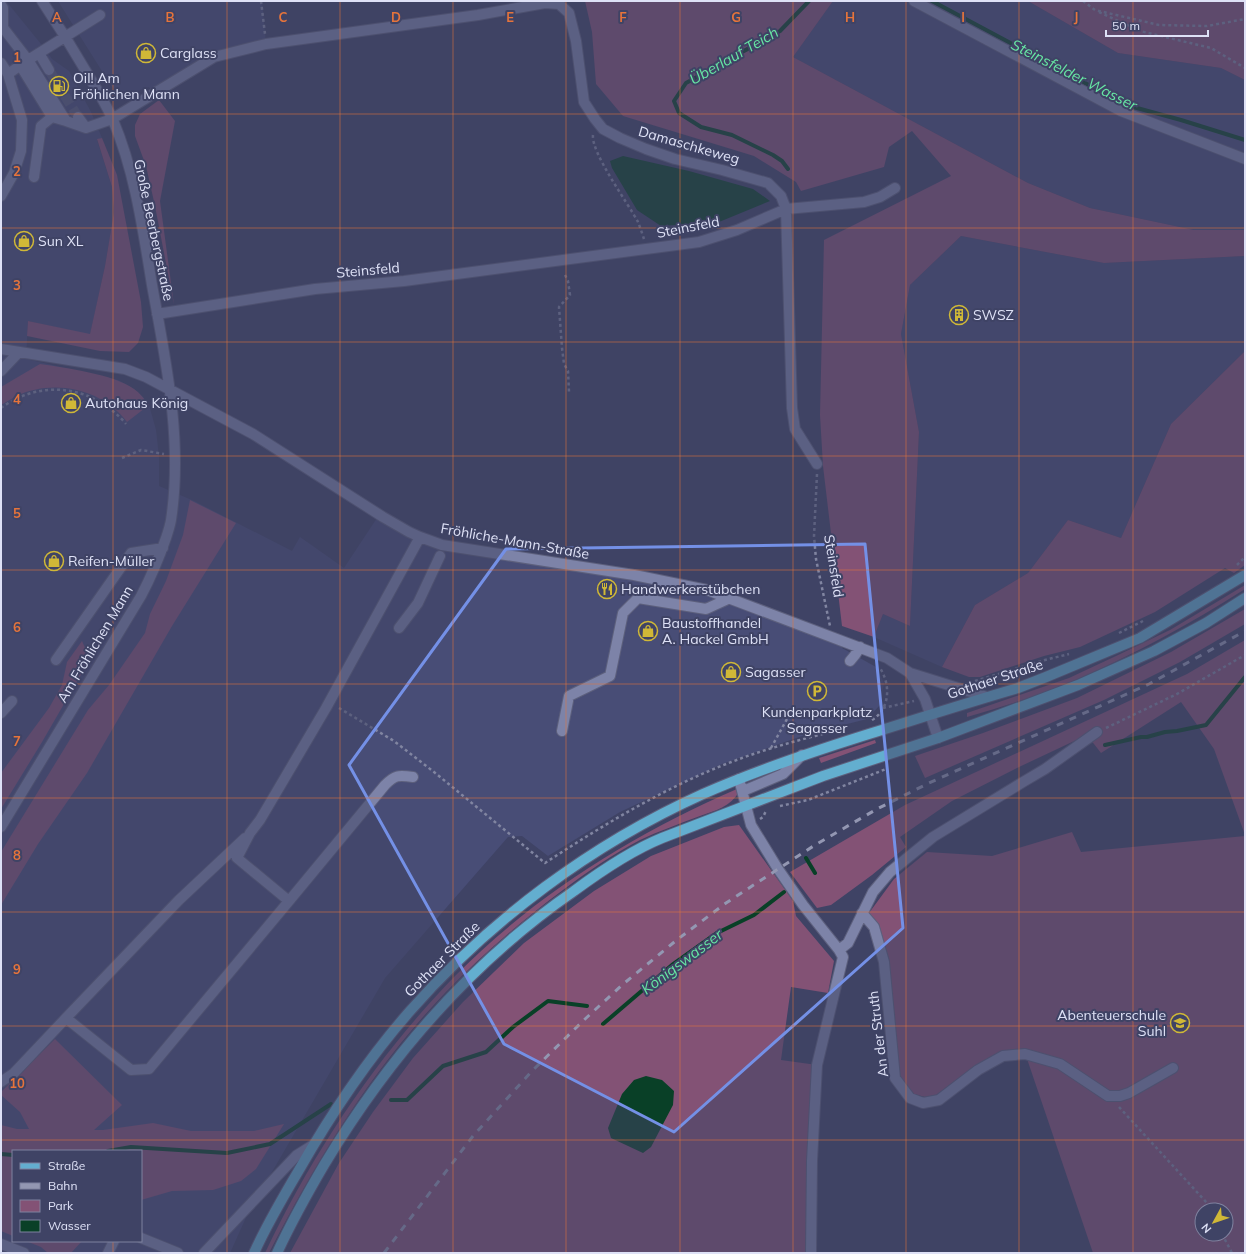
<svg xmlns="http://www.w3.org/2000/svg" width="1246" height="1254" font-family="Mulish,sans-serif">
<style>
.built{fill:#484d76;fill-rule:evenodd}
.green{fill:#835275;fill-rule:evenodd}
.water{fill:#094027}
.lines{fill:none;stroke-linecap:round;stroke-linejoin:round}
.stream{stroke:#094027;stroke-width:4}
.minor-tunnel{stroke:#575b7b;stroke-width:10;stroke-dasharray:10 5;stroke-linecap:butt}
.minor-casing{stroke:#5d607d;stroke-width:12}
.major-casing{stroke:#5d607d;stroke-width:12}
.path{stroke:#8185a1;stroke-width:2.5;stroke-dasharray:3 3;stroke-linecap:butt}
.minor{stroke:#7d83a8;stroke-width:10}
.major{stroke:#63aecf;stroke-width:10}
.rail{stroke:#9397b2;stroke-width:3;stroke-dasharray:7 7;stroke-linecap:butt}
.marked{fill:none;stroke:#7490e6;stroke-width:3;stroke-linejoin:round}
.grid{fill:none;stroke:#e6743b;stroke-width:1;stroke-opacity:0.55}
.labels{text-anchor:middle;stroke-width:4;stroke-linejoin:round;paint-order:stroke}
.poi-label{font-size:14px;fill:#dee1f6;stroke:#3f4365;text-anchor:start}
.street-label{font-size:14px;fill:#dee1f6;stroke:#3f4365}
.water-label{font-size:15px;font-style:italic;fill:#67e6a4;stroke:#3f4365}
.grid-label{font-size:13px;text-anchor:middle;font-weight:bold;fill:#e6743b;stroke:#3f4365;stroke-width:4;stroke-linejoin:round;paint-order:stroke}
</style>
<rect width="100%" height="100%" fill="#3f4365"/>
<path class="built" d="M1,1H6L45,49L52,59L69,71L91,112L102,138L97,140L112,187L114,212L105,266L90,335L28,321L26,359L118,380L134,389L143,397L149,405L156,430L159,457V486L194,501L292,551L300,537L344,568L381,512L429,537L531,555L657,574L843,637L842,648L876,667L884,683L880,705L867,719L808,734L722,764L620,812L548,856L522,836L508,837L385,978L248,1213L230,1253H1ZM13,1151H141V1241H13Z
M58,1H262L266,44L214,57L153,93L149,87L125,95L112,87Z
M833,1H1028L1118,53L1221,68L1245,80V230H1194L1090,208L1028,183L793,57Z
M961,236L1104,263L1245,256V351L1171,424L1121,538L1068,520L1028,573L975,605L942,667L874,637L883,614L910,626L919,432L901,334L910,285Z"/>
<path class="green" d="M585,1H833L793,57L1028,183L1090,208L1194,230H1245V256L1104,263L961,236L910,285L901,334L919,432L910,626L883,614L874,637L842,626L823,466L820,415L824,240L951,176L912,131L889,147L884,167L801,191L796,182L754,156L623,116L596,84L592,32Z
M1028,1H1245V80L1221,68L1118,53Z
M159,100L175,121L160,201L174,305L155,206L146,166L135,136V125L140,114Z
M102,138L117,175L141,302L143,327L138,343L129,352L100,351L27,336L28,321L90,334L105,266L114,212L112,187L97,139Z
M1245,351V565L1234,573L1225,568L1155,612L1080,647L1044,656L980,677H969L942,667L975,605L1028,573L1068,520L1121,538L1171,424Z
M40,364C66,368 113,374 134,389C140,393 144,399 149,405L127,422C106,394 68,382 34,390C22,392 11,399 1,405V387Z
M190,500L236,523L172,626L87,773L38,844L1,905V852L88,710L109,685L145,633L150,614L166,581L183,535Z
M1245,585V589C1190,624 1131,656 1071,682C1037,696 1002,707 967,717V713L1069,678L1116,656L1170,630Z
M1245,609V624L1180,662L1104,700L925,778L915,756L983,733L1077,698L1171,652Z
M1245,640V835L1214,749L1181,702L1101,753L1087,735L1019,767L952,801L900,837L906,847L872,875L831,905L817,908L790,872L905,805L1187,674Z
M82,641L90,659L42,742L1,809V773L49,708L62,685L67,662Z
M875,740L876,743L821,763L819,758Z
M737,789L739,792C731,806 715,811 700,816C679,824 659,831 640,840C613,854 587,872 563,890C521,921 482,955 445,993C372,1069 317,1159 269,1253H265C313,1152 377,1056 455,976C535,895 633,834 737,789Z
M739,825L793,901L796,916L834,961L828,993L791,987L781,1060L817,1065L811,1253H290L339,1163L373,1112L413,1058L463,1002L524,943L594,891L651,856L724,827Z
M1072,832L1081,852L1245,836V1253H1093L1024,1050L1002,1052L975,1066L936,1095L925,1097L914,1094L898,1075L889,960L879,924L869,913L894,879L927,852L992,856ZM1202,1210H1226V1234H1202Z
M55,1039L122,1105L94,1130H103L153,1123L191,1131H254L284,1124L256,1169L241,1181L213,1190L172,1191L141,1200V1151H13V1236L1,1231V1125L17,1129H29L20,1112L1,1095V1092Z
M26,1241H82L71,1253H48L41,1247Z"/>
<path class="water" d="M623,156L689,171L753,189L770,201L719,222L661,226L637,210L612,168L610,161Z
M646,1076L662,1080L674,1091L673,1105L651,1147L643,1153L611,1138L608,1128L622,1094L634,1080Z"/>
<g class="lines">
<path class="stream" d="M932,1L1126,105L1181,120L1245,140
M788,169L782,161L773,155L732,135L701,127L679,113L674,101L686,83L780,31L809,1
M1105,745L1141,737H1147L1165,732L1177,731L1206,725L1245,677
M806,858L815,873
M603,1024L672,965L717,933L754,915L784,892
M391,1100H407L443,1066L486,1052L513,1027L548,1001L587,1006
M108,1151L131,1147L227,1153L270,1144L331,1104
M1,1154L13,1155"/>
<path class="minor-tunnel" d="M49,70L78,117"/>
<g class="minor-casing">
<path id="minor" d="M914,1L1121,111L1245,159
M1,5L3,8V28
M1,25L28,60L66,121L86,128
M39,53L49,70
M1,63L8,74L22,120L21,151L14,173L1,196
M20,65L52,117L66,121
M8,74L28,60L100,15
M78,117L86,128L112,119L214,57L266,44L478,15L545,3L559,4L569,13L576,41L584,102L595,119L603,129L620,138L646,149L675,159L722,170L768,183L781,196L786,209L792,408L795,429L817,464
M34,177L41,126L52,117
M157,314L315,289L404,281L699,242L737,230L786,209L864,202L880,197L895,188
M1,349L125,369L146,377L253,434L383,517L409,532L420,537L442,545L634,575L707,590L887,658L910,673L925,699L938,738
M1,371L19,352
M399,628L418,603L440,556
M56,660L131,553L163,548
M850,661L855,655L860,647
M910,673L987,697
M1,713L12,701
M562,731L569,696L610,676L623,613L638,598L706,609L730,598
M739,779L751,825L778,869L803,905L839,950L843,957L817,1065L812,1161L811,1253
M743,791L783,774L802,755
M1,827L141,596C151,577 159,558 166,538C168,532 170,526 171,520C183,441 166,362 152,285C143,230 135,172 113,120C106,104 96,88 87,73C73,49 58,25 42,1
M289,901L237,858L250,833L260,820L326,708L420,537
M862,913L874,927L884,962L895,1078L910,1098L923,1103L939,1100L978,1070L1003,1056L1025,1054L1060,1064L1108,1096H1120L1129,1093L1173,1068
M839,950L848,943L873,892L890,872L933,837L1023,782L1045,769L1097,732
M66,1018L179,900L245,838
M1,1082L14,1073L66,1018L131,1070L149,1069L289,901L385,785C395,775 398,775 413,777
M141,1238L178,1253
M1,1244L24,1253
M108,1253L114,1241
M204,1253L297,1155L313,1145"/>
</g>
<g class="major-casing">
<path id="major" d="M254,1253C267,1224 283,1197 299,1170C331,1114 367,1060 410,1011C490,920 592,844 703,794C762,768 823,748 885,729C929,715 973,701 1018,688L1046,677L1140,638L1245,575
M277,1253C291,1223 307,1194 324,1165C389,1057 470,963 574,891C601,871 630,851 662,838L823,776L938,738L1078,685L1154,651L1206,623L1245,598"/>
</g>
<path class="path" d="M261,1L265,34
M1083,1L1095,10L1159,25L1207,26L1245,19
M1099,12L1140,31L1211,48L1245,68
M593,135C591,153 628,203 638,222C640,227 642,233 644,239
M565,275L568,281L570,295L559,307L562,348L564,364L568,371L569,392
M1,408C42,378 94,386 126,424
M122,458L141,450L164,454
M817,474L814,536L816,559L830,626
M1237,565L1245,557
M1119,633L1143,621
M975,681L1045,660L1069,654
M339,708L394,741L434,772L545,863C605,824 667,786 734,761C768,748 803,739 838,730
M883,708L914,701
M872,720C890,709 891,685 880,668
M1106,728L1177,694L1245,655
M771,748L787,719
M780,806L808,800L886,769
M760,819L763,817L766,811
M1119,1107L1207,1203L1210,1210
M1222,1234L1232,1253"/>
<use href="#minor" class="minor"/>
<use href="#major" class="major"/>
<path class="rail" d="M384,1253L473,1136L532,1071L584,1020L622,985L678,939L726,903L815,845L877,809L929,783L1149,684L1245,631"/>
</g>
<path d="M0 0H1246V1254H0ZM865,544L903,928L674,1132L504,1044L349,765L506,549Z" fill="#3f4365" fill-opacity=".55" fill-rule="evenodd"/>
<path class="marked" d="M865,544L903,928L674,1132L504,1044L349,765L506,549Z"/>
<path class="grid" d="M113,1V1151M227,1V1253M340,1V1253M453,1V1253M566,1V1253M680,1V1253M793,1V1253M906,1V1253M1019,1V1253M1133,1V1253M1,114H1245M1,228H1245M1,342H1245M1,456H1245M1,570H1245M1,684H1245M1,798H1245M1,912H1245M1,1026H1245M1,1140H1245M113,1241V1253"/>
<defs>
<g id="shop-ring" transform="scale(1)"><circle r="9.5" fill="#3f4365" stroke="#d0b837" stroke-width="1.5"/><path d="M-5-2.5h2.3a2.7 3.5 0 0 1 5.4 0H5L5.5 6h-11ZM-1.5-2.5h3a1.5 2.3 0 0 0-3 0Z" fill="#d0b837"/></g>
<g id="fuel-ring" transform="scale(1)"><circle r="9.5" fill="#3f4365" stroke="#d0b837" stroke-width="1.5"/><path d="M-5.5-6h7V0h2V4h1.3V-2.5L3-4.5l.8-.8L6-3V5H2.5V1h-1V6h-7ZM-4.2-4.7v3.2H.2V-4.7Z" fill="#d0b837"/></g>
<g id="building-ring" transform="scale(1)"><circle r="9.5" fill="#3f4365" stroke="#d0b837" stroke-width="1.5"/><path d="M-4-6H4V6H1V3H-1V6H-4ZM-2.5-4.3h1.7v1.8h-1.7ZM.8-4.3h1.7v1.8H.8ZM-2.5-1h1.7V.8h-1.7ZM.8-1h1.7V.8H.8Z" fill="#d0b837"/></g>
<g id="restaurant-ring" transform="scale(1)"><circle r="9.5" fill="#3f4365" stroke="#d0b837" stroke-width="1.5"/><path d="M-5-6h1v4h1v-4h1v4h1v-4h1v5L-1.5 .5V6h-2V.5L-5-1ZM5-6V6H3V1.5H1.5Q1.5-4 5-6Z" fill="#d0b837"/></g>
<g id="parking-ring" transform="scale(1)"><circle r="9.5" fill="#3f4365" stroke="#d0b837" stroke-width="1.5"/><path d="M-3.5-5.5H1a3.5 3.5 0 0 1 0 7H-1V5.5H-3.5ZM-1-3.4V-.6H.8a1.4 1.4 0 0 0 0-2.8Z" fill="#d0b837"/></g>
<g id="school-ring" transform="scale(1)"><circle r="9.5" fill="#3f4365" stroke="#d0b837" stroke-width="1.5"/><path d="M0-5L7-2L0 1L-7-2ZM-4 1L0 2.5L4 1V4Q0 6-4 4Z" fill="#d0b837"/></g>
</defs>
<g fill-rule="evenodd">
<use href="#shop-ring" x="146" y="53"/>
<use href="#fuel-ring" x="59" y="86"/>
<use href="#shop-ring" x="24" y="241"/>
<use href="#building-ring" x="959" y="315"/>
<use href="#shop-ring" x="71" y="403"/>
<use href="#shop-ring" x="54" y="561"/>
<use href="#restaurant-ring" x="607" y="589"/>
<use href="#shop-ring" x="648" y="631"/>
<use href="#shop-ring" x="731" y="672"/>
<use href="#parking-ring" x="817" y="691"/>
<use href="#school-ring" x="1180" y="1023"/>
</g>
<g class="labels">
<g class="poi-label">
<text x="160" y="58">Carglass</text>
<text x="73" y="83">Oil! Am<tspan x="73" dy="16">Fröhlichen Mann</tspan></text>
<text x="38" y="246">Sun XL</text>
<text x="973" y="320">SWSZ</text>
<text x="85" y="408">Autohaus König</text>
<text x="68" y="566">Reifen-Müller</text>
<text x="621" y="594">Handwerkerstübchen</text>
<text x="662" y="628">Baustoffhandel<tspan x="662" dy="16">A. Hackel GmbH</tspan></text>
<text x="745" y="677">Sagasser</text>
<text x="817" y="717" text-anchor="middle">Kundenparkplatz<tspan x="817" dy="16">Sagasser</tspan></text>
<text x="1166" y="1020" text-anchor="end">Abenteuerschule<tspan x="1166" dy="16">Suhl</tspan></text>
</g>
<g class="street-label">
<text transform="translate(689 145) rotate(16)" y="5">Damaschkeweg</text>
<text transform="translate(688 227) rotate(-11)" y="5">Steinsfeld</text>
<text transform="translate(154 230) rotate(78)" y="5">Große Beerbergstraße</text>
<text transform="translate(368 270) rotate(-5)" y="5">Steinsfeld</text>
<text transform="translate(515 541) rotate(10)" y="5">Fröhliche-Mann-Straße</text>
<text transform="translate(834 566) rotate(81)" y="5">Steinsfeld</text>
<text transform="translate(95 644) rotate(-59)" y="5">Am Fröhlichen Mann</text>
<text transform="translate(995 679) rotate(-18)" y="5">Gothaer Straße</text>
<text transform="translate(442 959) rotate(-45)" y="5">Gothaer Straße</text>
<text transform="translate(878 1034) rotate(-97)" y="5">An der Struth</text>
</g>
<g class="water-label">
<text transform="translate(734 56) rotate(-30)" y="5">Überlauf Teich</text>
<text transform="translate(1074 75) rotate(27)" y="5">Steinsfelder Wasser</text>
<text transform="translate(682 962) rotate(-37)" y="5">Königswasser</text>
</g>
</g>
<g class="grid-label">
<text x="57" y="22">A</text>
<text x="170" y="22">B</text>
<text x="283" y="22">C</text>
<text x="396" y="22">D</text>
<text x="510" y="22">E</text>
<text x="623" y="22">F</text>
<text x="736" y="22">G</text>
<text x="850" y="22">H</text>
<text x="963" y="22">I</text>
<text x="1076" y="22">J</text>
<text x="17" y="62">1</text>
<text x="17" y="176">2</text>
<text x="17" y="290">3</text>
<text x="17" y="404">4</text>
<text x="17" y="518">5</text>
<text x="17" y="632">6</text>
<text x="17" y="746">7</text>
<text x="17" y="860">8</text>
<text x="17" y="974">9</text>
<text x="17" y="1088">10</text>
</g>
<rect width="1246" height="1254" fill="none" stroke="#dee1f6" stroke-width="4"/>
<rect x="12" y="1150" width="130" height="92" fill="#3f4365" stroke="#7f829f"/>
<rect x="20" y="1163" width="20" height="6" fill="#63aecf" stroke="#7f829f"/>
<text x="48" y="1170" font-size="12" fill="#dee1f6">Straße</text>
<rect x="20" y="1183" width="20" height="6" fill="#9397b2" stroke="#7f829f"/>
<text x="48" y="1190" font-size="12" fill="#dee1f6">Bahn</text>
<rect x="20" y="1200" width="20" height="12" fill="#835275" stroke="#7f829f"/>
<text x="48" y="1210" font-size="12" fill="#dee1f6">Park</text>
<rect x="20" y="1220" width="20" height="12" fill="#094027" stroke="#7f829f"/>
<text x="48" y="1230" font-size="12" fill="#dee1f6">Wasser</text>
<g transform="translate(1214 1222) rotate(230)"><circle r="19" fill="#3f4365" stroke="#7f829f"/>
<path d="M0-3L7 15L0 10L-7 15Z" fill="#d0b837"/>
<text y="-6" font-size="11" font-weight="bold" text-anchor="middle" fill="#dee1f6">N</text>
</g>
<path d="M1106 30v6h102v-6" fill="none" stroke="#dee1f6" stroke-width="2"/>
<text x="1112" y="30" font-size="12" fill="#dee1f6" stroke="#3f4365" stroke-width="3" paint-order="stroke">50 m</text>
</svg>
